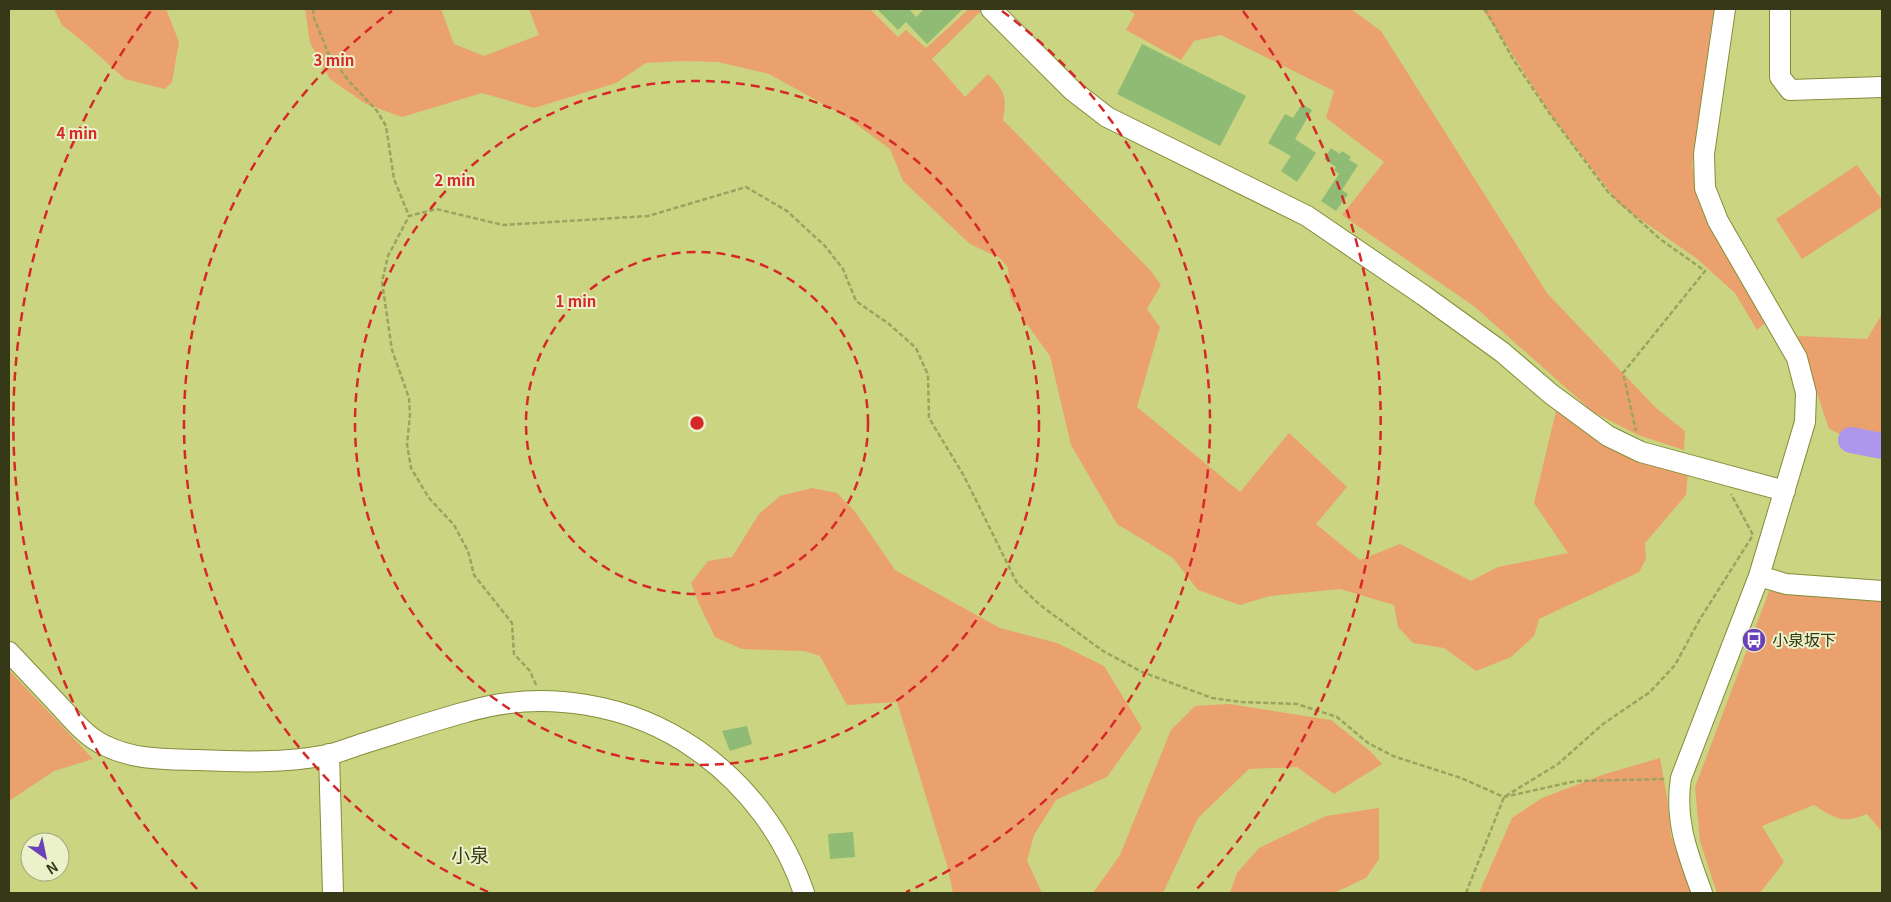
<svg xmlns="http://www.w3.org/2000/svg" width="1891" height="902" font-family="Georgia,'Noto Sans JP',serif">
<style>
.green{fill:#eba16e}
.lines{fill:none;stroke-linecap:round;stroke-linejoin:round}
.river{stroke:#ac97ec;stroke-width:26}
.building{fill:#8fbb75}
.minor-casing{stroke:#848d3a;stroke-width:22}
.path{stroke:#9ba360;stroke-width:2.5;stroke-dasharray:5 2.5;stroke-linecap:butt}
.minor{stroke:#fff;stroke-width:20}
.ring{fill:none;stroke:#d62828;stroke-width:2.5;stroke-dasharray:9 6}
.labels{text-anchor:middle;stroke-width:4;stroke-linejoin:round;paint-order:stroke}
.poi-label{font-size:16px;fill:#363917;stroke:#ebf1c9;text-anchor:start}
.quarter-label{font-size:19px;fill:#363917;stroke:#ebf1c9}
.centre{fill:#d62828;stroke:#ebf1c9;stroke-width:2.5}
.ring-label{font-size:15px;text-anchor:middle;font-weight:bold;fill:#d62828;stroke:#ebf1c9;stroke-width:4;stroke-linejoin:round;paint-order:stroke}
</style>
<rect width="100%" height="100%" fill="#cad481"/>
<path class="green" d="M54,9H166L179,42L172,82L165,89L125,79L87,45L62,25Z
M305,9H441L454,44L484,56L539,35L529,9H870L898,37L906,30L926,48L969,9H979L981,11L932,59L965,97L988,74C1005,92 1007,95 1003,120L1151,271L1161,285L1147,309L1160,327L1137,407L1240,492L1289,433L1347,487L1316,524L1360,560L1400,544L1471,581L1498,567L1568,553L1534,503L1556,411L1617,451L1688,472L1686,495L1645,543L1646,559L1639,572L1539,619L1534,636L1511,657L1476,671L1444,648L1413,643L1398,627L1394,605L1340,589L1270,596L1240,605L1198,590L1173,558L1117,524L1071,445L1050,356L1024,320L1010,295L1008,268L1000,258L970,244L903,181L890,149L845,116L769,74L718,62L680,61L646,63L616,83L534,108L482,93L402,117L366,104L330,79L310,43Z
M1127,9H1351L1381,31L1547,293L1656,408L1685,431L1684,450L1638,435L1593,412L1475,307L1342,215L1384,162L1326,118L1334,91L1221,35L1194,41L1181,60L1126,30L1135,14Z
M1482,9H1714L1692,166L1705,215L1766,322L1757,330L1735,293L1696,258L1620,205L1551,115L1499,33Z
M1857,165L1882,200V207L1802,259L1776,219Z
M1882,314V453L1829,429L1798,336L1867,339Z
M812,488L837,493L856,513L895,570L1000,628L1057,643L1104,666L1142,728L1107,777L1056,800L1034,835L1027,861L1042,893H953L947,865L897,702L847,705L820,656L804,651L742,649L715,637L699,604L691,583L708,561L732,557L759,514L780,496Z
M1770,589L1882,597V832L1867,814C1842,824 1836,819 1814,805L1762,826L1784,862L1760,893H1717L1700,841L1695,787Z
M9,670L93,759L54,771L9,801Z
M1229,704L1331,720L1371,752L1382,764L1334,794L1297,767L1249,769L1198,818L1163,893H1093L1120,855L1171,730L1195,706Z
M1660,758L1667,798L1671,836L1692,893H1479L1512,818L1542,798L1605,774Z
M1379,808V859L1366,878L1334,893H1230L1237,873L1259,848L1326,816Z"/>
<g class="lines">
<path class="river" d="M1851,440L1882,446"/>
</g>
<path class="building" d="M877,9H909L916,17L924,9H963L927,44L906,22L898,30Z
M1142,44L1246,96L1220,146L1117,94Z
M1302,104L1312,110L1295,139L1316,153L1297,182L1281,171L1291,156L1268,143L1285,114L1293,118Z
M1331,148L1340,154L1342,151L1351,157L1349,160L1358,165L1342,190L1348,194L1336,211L1321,201L1339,174L1334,170L1336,167L1324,159Z
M747,726L752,744L730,751L722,731Z
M853,832L855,857L830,859L828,834Z"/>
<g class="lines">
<g class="minor-casing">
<path id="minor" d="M991,9L1072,90L1107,117L1307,216L1423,295L1502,352L1551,394L1608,436L1641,452L1785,491
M1780,9V77L1790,90L1882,87
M1759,576L1786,584L1882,591
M9,652C25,669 41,686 57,703C72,719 86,737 106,746C134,760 166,759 197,760C241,762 285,763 327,755C341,752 354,746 368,742C400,732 433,721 466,712C543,689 631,703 697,750C747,785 785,836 804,893
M329,754L333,893
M1702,893C1688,854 1674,821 1681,778L1759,576L1805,422L1806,393L1797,358L1718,221L1705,188L1704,154L1725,9"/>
</g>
<path class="path" d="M313,9L314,18L329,55L349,81L377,111L386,126L394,179L409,216
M1485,9L1513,59L1550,114L1608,192L1660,239L1705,271L1623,373L1636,431
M536,685L530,671L514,654L512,623L474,575L468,551L454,525L429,498L411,468L407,444L410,415L409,398L392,350L382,282L388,256L409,216L436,209L503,225L648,216L746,187L787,211L825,246L843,269L856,301L889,324L916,348L928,375L929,418L964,476L1017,583L1040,605L1103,651L1142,672L1212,698L1241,702L1297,704L1337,717L1368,743L1393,756L1461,778L1504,797L1576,781L1665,779
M1466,893L1504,797L1558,764L1603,724L1650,692L1675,665L1700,619L1753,535L1731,494"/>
<use href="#minor" class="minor"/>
</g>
<g class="ring">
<circle cx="697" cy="423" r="171"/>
<circle cx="697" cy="423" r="342"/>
<path d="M488 892A513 513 0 0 1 392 11M1002 11A513 513 0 0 1 906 892"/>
<path d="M197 889A684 684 0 0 1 151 11M1243 11A684 684 0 0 1 1197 889"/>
</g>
<defs>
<g id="bus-disc" transform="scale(1.25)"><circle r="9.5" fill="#6940b8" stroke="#ebf1c9"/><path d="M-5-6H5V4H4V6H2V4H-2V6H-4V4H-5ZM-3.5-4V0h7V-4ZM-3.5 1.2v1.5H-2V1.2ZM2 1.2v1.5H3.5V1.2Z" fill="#fff"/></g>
</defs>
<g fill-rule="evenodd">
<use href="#bus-disc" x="1754" y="640"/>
</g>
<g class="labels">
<g class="poi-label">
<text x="1772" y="646">小泉坂下</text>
</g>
<g class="quarter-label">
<text x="470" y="862">小泉</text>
</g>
</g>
<circle cx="697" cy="423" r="8" class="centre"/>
<g class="ring-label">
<text x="334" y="66">3 min</text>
<text x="77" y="139">4 min</text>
<text x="455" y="186">2 min</text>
<text x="576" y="307">1 min</text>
</g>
<rect width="1891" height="902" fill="none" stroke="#363917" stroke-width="20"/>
<g transform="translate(45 857) rotate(147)"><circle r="24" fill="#ebf1c9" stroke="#a3a782"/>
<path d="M0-4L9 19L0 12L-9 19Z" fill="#6940b8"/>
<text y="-8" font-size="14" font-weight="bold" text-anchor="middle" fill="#363917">N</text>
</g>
</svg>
